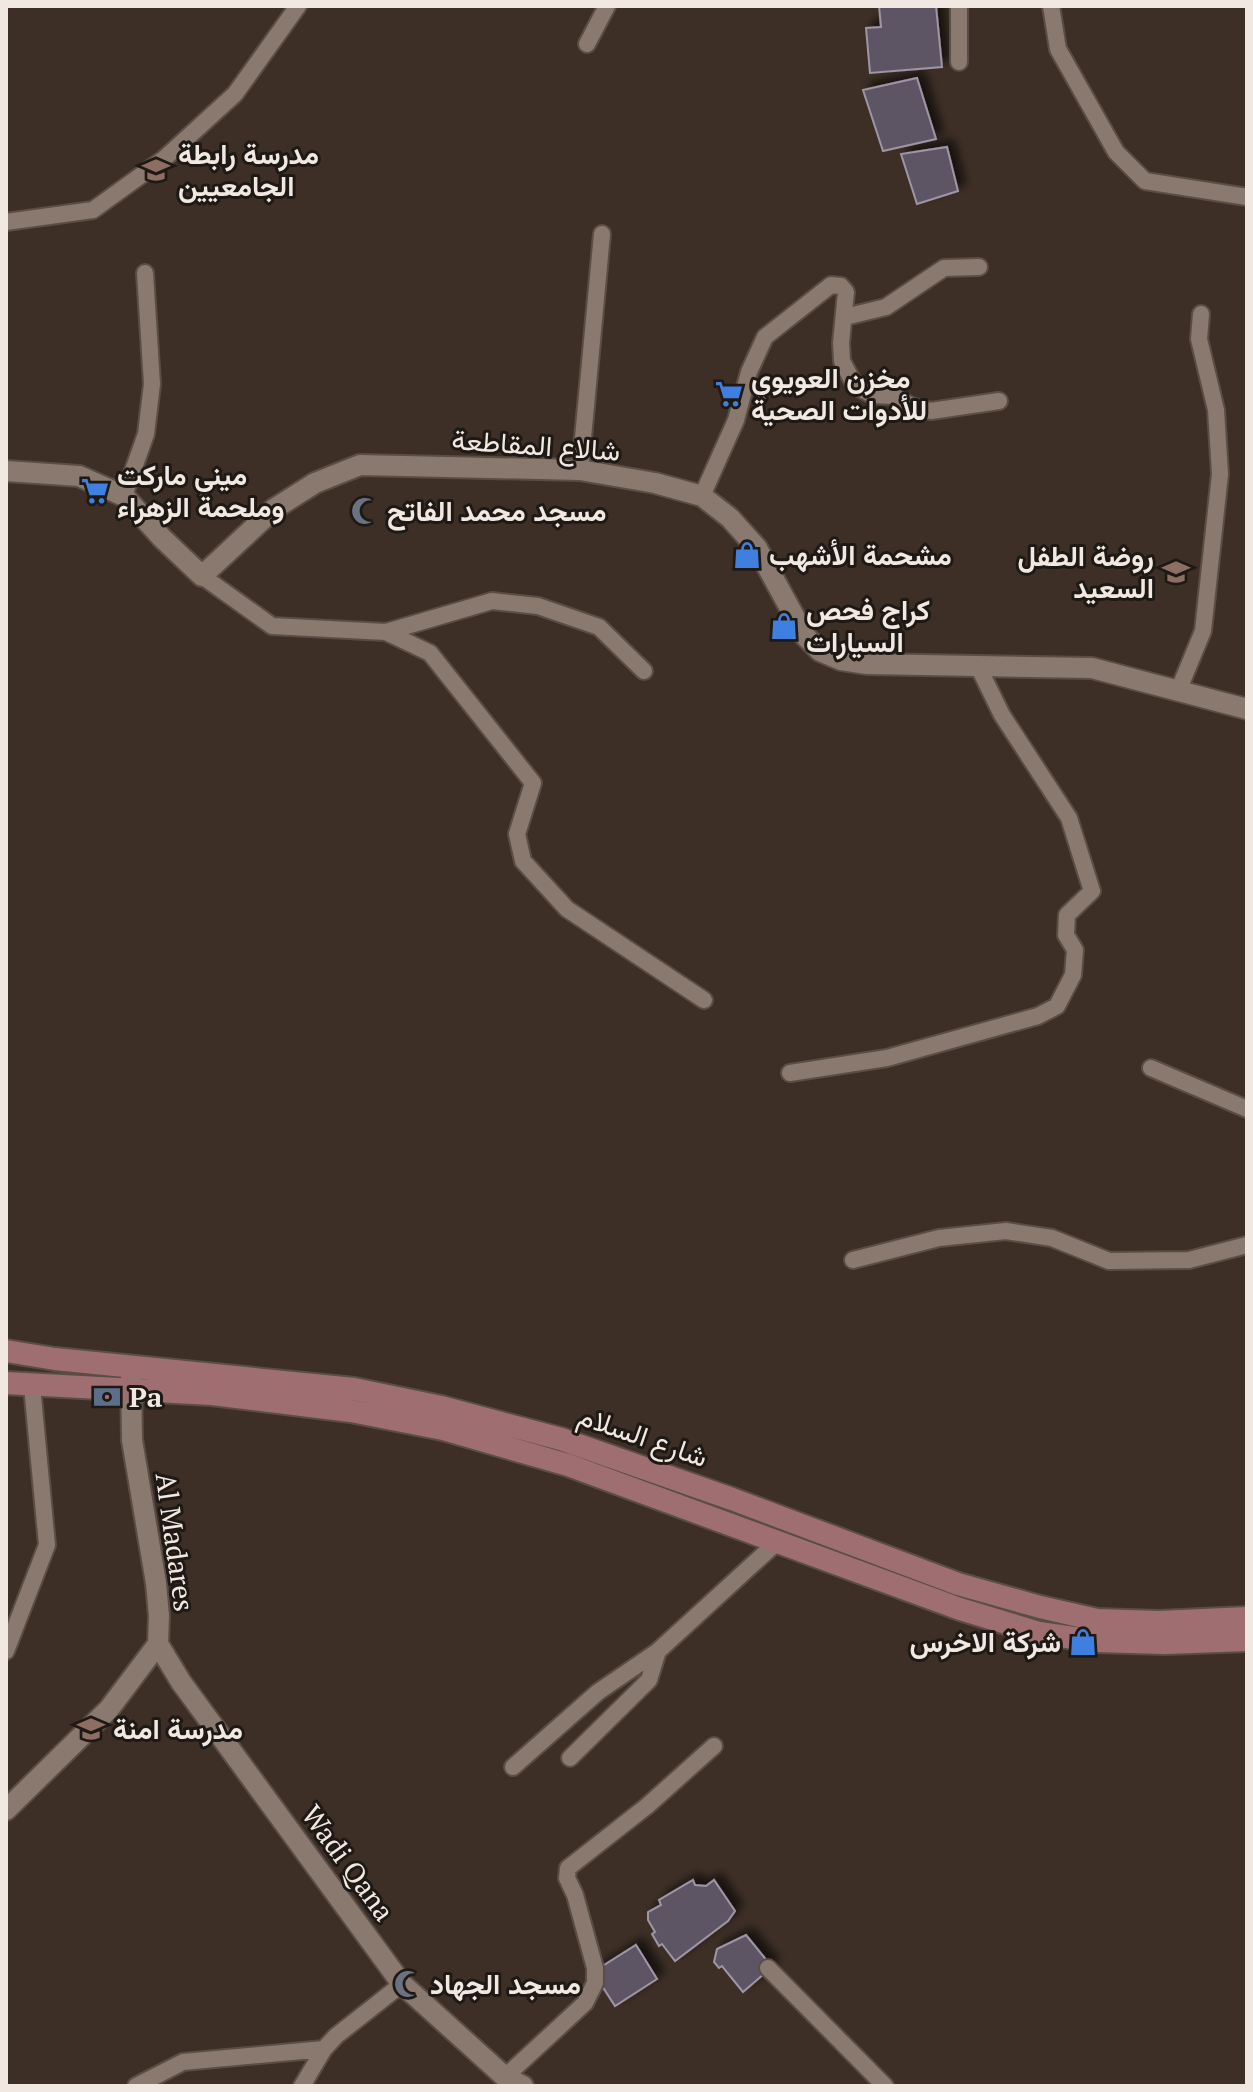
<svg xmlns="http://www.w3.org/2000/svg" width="1253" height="2092" font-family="'PT Serif',Vazirmatn,serif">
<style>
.building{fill:#5d5564;stroke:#9e95a5;stroke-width:2;filter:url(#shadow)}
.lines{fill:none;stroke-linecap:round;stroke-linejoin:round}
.minor-casing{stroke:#594d45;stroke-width:20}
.tertiary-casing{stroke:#594d45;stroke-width:24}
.secondary-casing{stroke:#594d45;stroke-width:26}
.minor{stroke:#89796e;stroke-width:16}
.tertiary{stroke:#89796e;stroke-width:20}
.secondary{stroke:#9f6e70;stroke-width:22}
.labels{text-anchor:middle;stroke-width:6;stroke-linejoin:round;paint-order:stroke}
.poi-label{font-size:28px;font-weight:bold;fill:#f1e8e2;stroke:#1f1915;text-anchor:start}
.street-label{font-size:28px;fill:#f1e8e2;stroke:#1f1915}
</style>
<defs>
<filter id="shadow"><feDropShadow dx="7" dy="-7" stdDeviation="4" flood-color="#0009"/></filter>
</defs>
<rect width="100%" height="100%" fill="#3d2f26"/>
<path class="building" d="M879,6H936L942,67L870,73L866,28L881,27Z
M917,78L936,139L883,151L863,90Z
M947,147L958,191L917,204L901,154Z
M693,1880L695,1885L706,1886L714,1880L735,1911L728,1921L675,1961L662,1944L659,1946L652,1934L655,1932L648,1920V1912L661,1905L659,1900Z
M746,1935L772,1967L743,1992L722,1966L719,1968L714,1962L717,1949Z
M636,1945L657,1979L615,2006L593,1972Z"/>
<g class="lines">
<g class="minor-casing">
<path id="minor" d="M1051,6L1058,49L1116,152L1145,181L1247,197
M587,44L607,6
M959,62V6
M6,222L93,210L165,158L235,94L298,6
M845,317L886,307L944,268L979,267
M580,470L602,234
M124,496L146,434L152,384L145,273
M702,496L736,420L749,372L765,337L831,285L841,286L846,292L841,343L842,361L852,380L859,388L872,395L894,396L911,406L931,411L999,401
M202,576L272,626L386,632L430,653L533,783L517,834L523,861L567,909L704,1000
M386,632L492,601L538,606L599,627L644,671
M1179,689L1203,631L1220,474L1216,410L1199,339L1201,314
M1151,1068L1247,1109
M790,1073L887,1058L1038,1016L1057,1006L1073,975L1075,950L1066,935L1067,915L1092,891L1069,818L1002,715L977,664
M853,1260L939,1238L1006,1231L1052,1238L1109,1261L1189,1260L1247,1245
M6,1651L47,1545L32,1386
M570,1758L649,1680L658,1651
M513,1767L598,1692L658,1651L776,1543
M768,1968L885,2086
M507,2084L505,2077L585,2003L595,1983V1968L575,1895L567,1878L568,1868L647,1806L714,1746
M136,2086L183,2062L324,2049
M302,2086L324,2049L336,2036L402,1984"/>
</g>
<g class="tertiary-casing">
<path id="tertiary" d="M6,471L79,476L124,496L162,538L202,576L274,509L315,483L360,465L580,470L655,483L702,496L730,518L757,548L805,636L820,651L841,660L867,664L1092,668L1247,709
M158,1644L181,1682L402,1984L505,2077L523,2086
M6,1810L109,1709L158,1644L159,1616L156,1583L132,1440L131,1376"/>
</g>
<g class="secondary-casing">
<path id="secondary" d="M6,1351L55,1359L354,1389L441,1407L561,1439L732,1499L958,1584L1040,1607L1097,1620L1159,1622L1247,1618
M6,1383L212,1394L351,1411L443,1429L568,1465L960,1609L1039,1633L1095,1641L1165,1643L1247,1640"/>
</g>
<use href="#minor" class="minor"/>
<use href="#tertiary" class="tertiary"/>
<use href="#secondary" class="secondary"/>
</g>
<defs>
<g id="school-bare" transform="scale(2.16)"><path d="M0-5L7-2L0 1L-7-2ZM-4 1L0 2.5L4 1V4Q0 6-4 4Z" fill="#8d6e63" stroke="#1f1915" stroke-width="2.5" paint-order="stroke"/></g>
<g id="supermarket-bare" transform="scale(2.16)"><path d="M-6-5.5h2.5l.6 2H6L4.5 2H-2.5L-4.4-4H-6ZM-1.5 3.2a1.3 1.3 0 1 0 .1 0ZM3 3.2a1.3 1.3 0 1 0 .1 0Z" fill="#3f7fe0" stroke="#1f1915" stroke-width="2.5" paint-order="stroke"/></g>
<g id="mosque-bare" transform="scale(2.16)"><path d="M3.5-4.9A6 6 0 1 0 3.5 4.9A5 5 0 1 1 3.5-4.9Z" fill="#6b7280" stroke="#1f1915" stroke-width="2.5" paint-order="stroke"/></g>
<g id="shop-bare" transform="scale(2.16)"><path d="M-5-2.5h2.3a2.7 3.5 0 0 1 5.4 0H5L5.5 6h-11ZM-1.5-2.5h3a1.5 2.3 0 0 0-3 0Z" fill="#3f7fe0" stroke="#1f1915" stroke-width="2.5" paint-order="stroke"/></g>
<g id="bank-bare" transform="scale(2.16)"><path d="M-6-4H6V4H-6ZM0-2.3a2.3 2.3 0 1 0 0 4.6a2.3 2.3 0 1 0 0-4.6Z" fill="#5c6f8a" stroke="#1f1915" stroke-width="2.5" paint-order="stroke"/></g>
</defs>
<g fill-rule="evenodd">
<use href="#school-bare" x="156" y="170"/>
<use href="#supermarket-bare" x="729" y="394"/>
<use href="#supermarket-bare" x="95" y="491"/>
<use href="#mosque-bare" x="365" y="511"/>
<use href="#shop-bare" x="747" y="555"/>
<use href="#school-bare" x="1176" y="572"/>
<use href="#shop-bare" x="784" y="626"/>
<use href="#bank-bare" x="107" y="1397"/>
<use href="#shop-bare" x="1083" y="1642"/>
<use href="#school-bare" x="91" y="1729"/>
<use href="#mosque-bare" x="408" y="1984"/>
</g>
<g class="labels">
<g class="poi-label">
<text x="178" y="164">مدرسة رابطة<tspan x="178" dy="32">الجامعيين</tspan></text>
<text x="751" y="388">مخزن العويوي<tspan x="751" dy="32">للأدوات الصحية</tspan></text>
<text x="117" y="485">ميني ماركت<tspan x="117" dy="32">وملحمة الزهراء</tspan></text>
<text x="387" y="521">مسجد محمد الفاتح</text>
<text x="769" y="565">مشحمة الأشهب</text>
<text x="1154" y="566" text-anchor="end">روضة الطفل<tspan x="1154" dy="32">السعيد</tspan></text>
<text x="806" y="620">كراج فحص<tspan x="806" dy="32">السيارات</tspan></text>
<text x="129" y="1407">Pa</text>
<text x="1061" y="1652" text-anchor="end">شركة الاخرس</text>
<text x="113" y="1739">مدرسة امنة</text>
<text x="430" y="1994">مسجد الجهاد</text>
</g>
<g class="street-label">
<text transform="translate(536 445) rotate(4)" y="10">شالاع المقاطعة</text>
<text transform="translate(643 1436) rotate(19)" y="10">شارع السلام</text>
<text transform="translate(175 1542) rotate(82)" y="10">Al Madares</text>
<text transform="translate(348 1863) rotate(54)" y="10">Wadi Qana</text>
</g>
</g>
<rect width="1253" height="2092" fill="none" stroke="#f1e8e2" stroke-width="16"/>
</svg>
